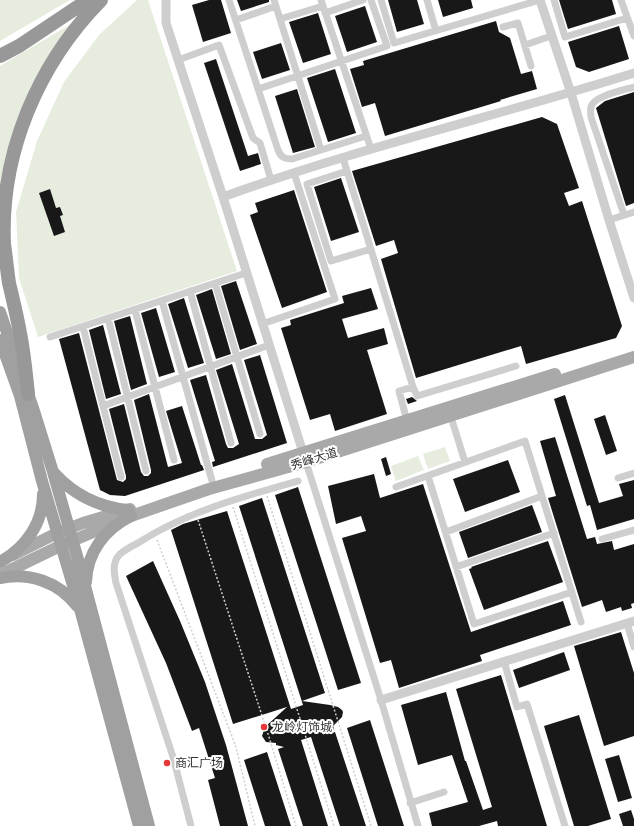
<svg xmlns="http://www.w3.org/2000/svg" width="634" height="826" font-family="Overpass,'Noto Sans SC',sans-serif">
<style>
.green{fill:#e6eddf}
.building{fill:#181818}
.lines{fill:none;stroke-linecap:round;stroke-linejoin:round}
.path{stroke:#cecece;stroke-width:1.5;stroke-dasharray:2 2;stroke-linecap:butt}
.minor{stroke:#cecece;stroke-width:7}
.tertiary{stroke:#cecece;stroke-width:9}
.primary{stroke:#a9a9a9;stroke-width:12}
.trunk{stroke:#a0a0a0;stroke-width:12}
.motorway{stroke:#989898;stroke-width:14}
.poi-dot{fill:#e43737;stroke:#fff;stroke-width:1.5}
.labels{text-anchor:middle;stroke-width:4;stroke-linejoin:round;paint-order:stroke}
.street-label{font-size:12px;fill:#313131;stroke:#fff}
.poi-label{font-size:12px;fill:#313131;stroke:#fff;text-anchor:start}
</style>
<rect width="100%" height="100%" fill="#fff"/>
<path class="green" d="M0,0H70L0,41Z
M137,0H148L237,271L38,337L19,278L16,212L37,141L64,82L99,35Z
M71,24L50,53L32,84L18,118L0,206V66Z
M445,447L450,461L428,469L423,454Z
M418,456L424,470L396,481L391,466Z"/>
<path class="building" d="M209,0H221L231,33L203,42L192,5Z
M237,0H269V2L241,11Z
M388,0H417L424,24L397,32Z
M438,0H471L473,8L443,17Z
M559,0H612L616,14L568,29Z
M365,6L377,42L347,52L335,16Z
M318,13L331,54L303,63L289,22Z
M496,21L499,32L510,38L521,74L532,71L537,89L500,100L501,101L385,136L375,103L362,107L350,69L364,65L363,61Z
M619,26L629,59L589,72L576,67L568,42Z
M281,43L290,70L262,79L253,52Z
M216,59L248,156L258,153L261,164L240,171L204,63Z
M335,69L356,133L328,142L307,78Z
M297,89L315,147L293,153L275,96Z
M634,92V203L626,206L596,108L605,101Z
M542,117L557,124L579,188L564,193L569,206L582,201L622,326L616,338L526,364L521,346L416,378L381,259L398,253L394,240L376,246L352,171Z
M341,178L359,232L331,241L314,187Z
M50,189L56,208L60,207L63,215L60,216L65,232L54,236L39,193Z
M294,190L327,292L282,308L250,215L258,212L255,203Z
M236,281L257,344L240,350L221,286Z
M371,288L378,309L342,319L348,338L384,328L388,344L367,350L387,414L335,431L330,414L310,420L281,328L291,325L290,320L344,303L342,296Z
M212,289L231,354L216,359L196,295Z
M184,298L204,363L188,368L168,304Z
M156,308L175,372L159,377L141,313Z
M130,316L147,384L131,390L114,321Z
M103,325L121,394L106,399L89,330Z
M79,333L117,480L123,482L126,479V476L109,409L124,404L141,472L144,476H148L151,473V470L134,400L149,394L168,467L182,463L166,411L182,406L201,465H202L204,470L125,496L110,495L100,490L59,339Z
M260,355L287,443L213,467L212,462L215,461L190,380L206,375L226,444L228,448H233L239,444L216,370L232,364L255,439H262L267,435L244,360Z
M565,395L599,503L623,496L619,484L634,480V519L597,530L590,505L587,506L554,399Z
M412,397L417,401L408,404L406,399Z
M605,415L617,451L606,455L594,419Z
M555,437L587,539L595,537L597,544L612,541L614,550L634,544V603L631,604L632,608L622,611L621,607L606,612L602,600L582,607L548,498L556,496L540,441Z
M386,457L391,474L386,476L381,459Z
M508,460L520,492L465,512L453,479Z
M374,474L380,498L423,484L471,632L563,601L571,625L480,655L482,661L399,688L391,660L380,663L342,538L366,531L361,516L336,524L328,486Z
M298,487L361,683L338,690L275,495Z
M262,498L325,693L302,701L330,705L338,707L342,710L343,712L342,717L333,726L334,729L332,733L335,732L366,826H340L311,737L301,740L328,826H303L278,749L284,747L276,745V743L266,742L262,736L265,727L287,707L233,724L171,530L183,524L227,511L291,709L303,705L239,506Z
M532,505L542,532L468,558L459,532Z
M548,541L563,582L484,610L469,569L472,568L471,567Z
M153,561L180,621L205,682L226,745L248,826H220L208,780L215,778L199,728L192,731L166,663L126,576Z
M621,632L634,673V736L604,746L574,646Z
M564,652L570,670L519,688L513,670Z
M501,675L547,826H498L497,821L479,826H432L429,813L468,802L452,755L418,765L401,705L446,692L465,761H466L483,810L492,807L456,689Z
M579,715L611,819L588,826H574L544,726Z
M370,720L404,826H378L347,728Z
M267,752L291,826H265L244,760Z
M619,755L632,798L618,802L605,759Z
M631,810L634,819V826H623L619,814Z"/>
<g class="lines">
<path class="path" d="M267,496L371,826
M233,507L334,826
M198,520L269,737L296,826
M157,540L236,747L255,826"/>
<path class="minor" d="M229,0L278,150C281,157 284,159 292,159L366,136
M274,0L321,150
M321,0L371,149
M381,0L394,43L540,0
M427,0L436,31
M554,0L565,37L627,18
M621,0L634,36
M325,13L363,0
M280,19L323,6
M236,20L276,6
M503,27L518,23L531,66
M525,45L551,36
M178,60L219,45L253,138L260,143L271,180
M258,89L387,46L371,0
M343,158L413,387L399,391L407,421
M347,171L307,184L331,261L371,249
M624,215L591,117C591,114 590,110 591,107C593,96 624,90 634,87
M609,220L634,212
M215,283L260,434
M190,291L231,443
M162,301L212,481
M135,310L174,460
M108,318L146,471
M262,324L335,299L294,173
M83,327L121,477
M50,337L246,273
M413,387L417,396L516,366
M103,406L269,345
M451,417L465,462
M306,462L381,700L418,826
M428,476L474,624L572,592
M618,478L634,473
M396,487L525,441L581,622
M446,532L542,496
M602,539L634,530
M456,567L554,533
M627,623L634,647
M504,661L517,707L527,704L565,826
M410,803L444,792
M191,826L173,757L116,583C114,573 112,562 120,554C125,550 132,546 138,543C186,512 244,496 298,481"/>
<path class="tertiary" d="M166,0V23L223,197L305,459
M540,0L571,93L609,220L634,298
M223,197C357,148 498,116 634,73
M381,700L634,621"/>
<path class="primary" d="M267,464L555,374
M13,555L57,533L83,523L130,509
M0,575L60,546L131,516L209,489L306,462L634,357"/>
<path class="trunk" d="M0,312L34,411L53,472L77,556L149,826
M0,340L20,396L42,481L80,609L139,826
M54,473C74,495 99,507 128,510
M0,562C25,548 43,524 43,494
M0,578C29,572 59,582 77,606
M86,582C87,552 105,529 131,516"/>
<path class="motorway" d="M0,56L19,46L88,0
M28,394C26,374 24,353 20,333C17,316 13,300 9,283C7,270 6,257 4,244C0,153 38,64 101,0"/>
</g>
<g class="poi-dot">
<circle cx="264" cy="727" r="4"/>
<circle cx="167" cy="763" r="4"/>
</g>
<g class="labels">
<g class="street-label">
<text transform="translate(314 459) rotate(-17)" y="4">秀峰大道</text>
</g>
<g class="poi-label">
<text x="272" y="731">龙岭灯饰城</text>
<text x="175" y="767">商汇广场</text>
</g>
</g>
</svg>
